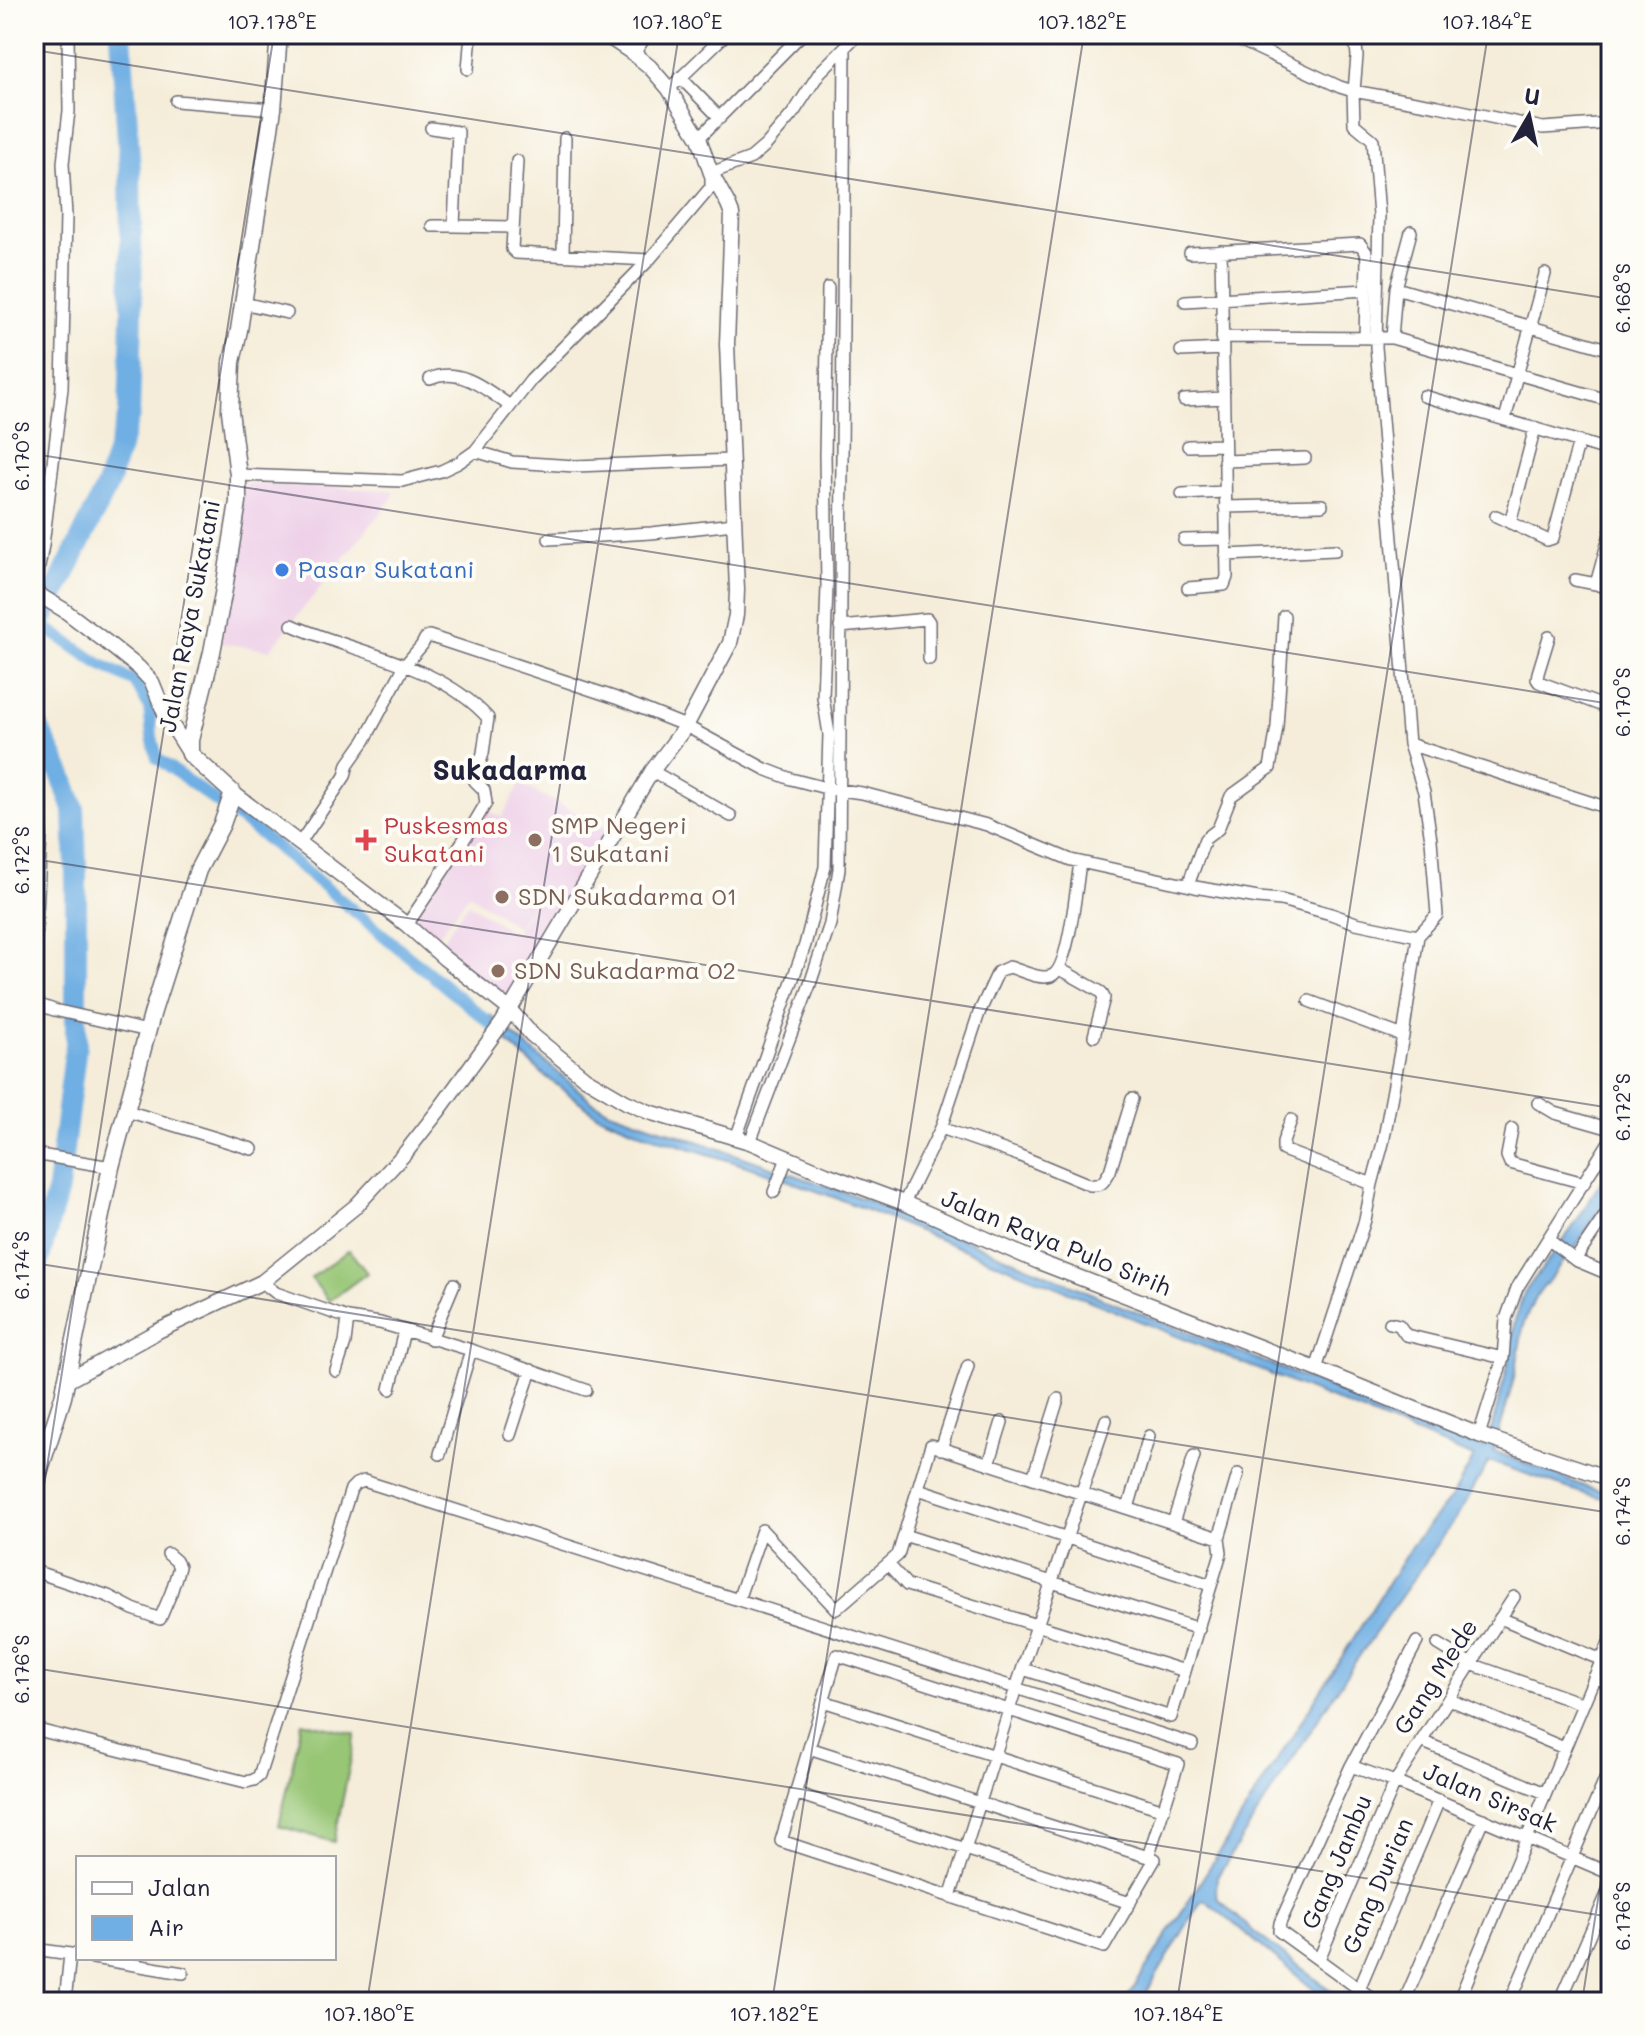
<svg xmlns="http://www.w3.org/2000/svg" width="1645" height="2036" font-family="Mali,sans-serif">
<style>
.built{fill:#eed0e8}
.green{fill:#97c675;stroke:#5c7458;stroke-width:2}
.water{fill:#6fafe3;stroke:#48688f;stroke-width:2}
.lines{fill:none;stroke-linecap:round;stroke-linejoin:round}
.stream{stroke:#6fafe3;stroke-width:4}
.canal{stroke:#6fafe3;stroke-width:12}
.river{stroke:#6fafe3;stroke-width:22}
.minor-casing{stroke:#6c6972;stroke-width:14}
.tertiary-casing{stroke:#6c6972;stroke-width:17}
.secondary-casing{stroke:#6c6972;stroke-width:19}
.minor{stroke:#fff;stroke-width:11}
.tertiary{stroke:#fff;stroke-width:14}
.secondary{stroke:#fff;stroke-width:16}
.ticks{fill:none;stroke:#22223b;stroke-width:2;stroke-opacity:0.45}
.shop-dot{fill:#3f7fe0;stroke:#fdfcf7;stroke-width:3}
.health-dot{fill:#e0444e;stroke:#fdfcf7;stroke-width:3}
.education-dot{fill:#8d6e63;stroke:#fdfcf7;stroke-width:3}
.labels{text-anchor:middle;stroke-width:8;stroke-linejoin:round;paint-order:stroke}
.shop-label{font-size:24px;fill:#366cbe;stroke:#fdfcf7;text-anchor:start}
.street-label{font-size:24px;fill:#22223b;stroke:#fdfcf7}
.health-label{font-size:24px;fill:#be3a42;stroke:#fdfcf7;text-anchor:start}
.education-label{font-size:24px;fill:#785e54;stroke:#fdfcf7;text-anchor:start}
.quarter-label{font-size:28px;font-weight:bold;fill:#22223b;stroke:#fdfcf7}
.neatline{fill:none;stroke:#22223b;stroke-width:3}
.ticks-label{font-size:20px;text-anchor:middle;fill:#22223b}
</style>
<rect width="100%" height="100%" fill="#fdfcf7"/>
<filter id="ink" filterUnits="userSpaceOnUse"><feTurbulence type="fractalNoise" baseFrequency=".0125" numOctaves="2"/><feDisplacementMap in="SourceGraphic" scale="16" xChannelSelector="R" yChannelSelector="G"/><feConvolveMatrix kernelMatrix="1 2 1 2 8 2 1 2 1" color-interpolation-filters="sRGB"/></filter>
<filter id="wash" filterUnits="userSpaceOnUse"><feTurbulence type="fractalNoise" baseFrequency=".006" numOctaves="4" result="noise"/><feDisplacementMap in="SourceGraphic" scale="32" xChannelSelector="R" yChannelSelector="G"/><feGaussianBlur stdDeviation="1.8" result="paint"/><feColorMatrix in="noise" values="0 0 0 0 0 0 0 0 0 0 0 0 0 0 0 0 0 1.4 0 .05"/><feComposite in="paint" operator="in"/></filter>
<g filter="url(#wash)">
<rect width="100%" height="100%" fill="#f5edd9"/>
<path class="built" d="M243,484L393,490V497L270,650L220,643Z
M520,784L610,830L507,998L439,945L468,903L515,934L536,900L513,885L535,900L517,927L469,894L434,942L411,923L486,810L502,817Z"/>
<path class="green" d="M349,1250L367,1273L329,1301L311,1278Z
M302,1722L356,1734L334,1842L279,1826Z"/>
<path class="water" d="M490,1015L593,1102L610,1111L850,1194L931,1225L1116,1304L1484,1448L1492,1427L1507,1369L1515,1320L1524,1293L1575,1224L1611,1165V1192L1576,1246L1535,1298L1524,1322L1515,1374L1494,1451L1586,1487L1611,1493V1500L1579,1492L1489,1461L1461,1511L1353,1665L1217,1877L1216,1891L1218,1899L1253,1931L1346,2002H1329L1205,1900L1201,1901L1141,2002H1125L1412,1545L1452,1497L1474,1457L847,1202L756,1169L644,1134L596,1114L544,1075L485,1022Z"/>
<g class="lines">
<path class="stream" d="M34,621L39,623"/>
<path class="canal" d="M39,623L98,663L135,682L149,707L152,737L157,758L263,836L496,1028"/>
<path class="river" d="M34,636L107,486L129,415L132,315L130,171L121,34
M34,720L62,776L74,809L76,869V1045L58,1189L34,1276"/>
</g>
</g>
<g filter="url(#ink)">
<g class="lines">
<g class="minor-casing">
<path id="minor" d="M1227,34L1340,87L1353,91L1438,106L1543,128L1611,123
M634,54L647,34
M468,69L471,34
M680,77L720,118
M669,89L726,34
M1354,91L1357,56L1355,34
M176,101L273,109
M431,128L458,132L454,226L513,227
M699,138L802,34
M517,161L512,249L516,253L649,260
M432,226H454
M1190,253L1360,244L1366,252L1367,261L1365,337
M563,255L565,138
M1396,288L1611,350
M1185,301L1366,290
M243,303L287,313
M1222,337L1392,338L1611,401
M1392,338L1396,288L1411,232
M1181,351L1223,349
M430,379C460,366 487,390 510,406
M1424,396L1611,451
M1184,400L1223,398
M1505,419L1545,274
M1188,446L1224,445
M475,451L512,462L575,466L732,460
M1224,461L1305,458
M238,475L402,481L441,471L458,463L475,451L531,380L649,260L711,187V173L751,158L766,145L794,112L820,72L858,34
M1182,494L1225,492
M1225,507L1322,505
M1496,516L1547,540L1553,538L1579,441
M1510,523L1535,428
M549,539L651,533L734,524
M1184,540L1226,539
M1226,555L1335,550
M1575,580L1596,584L1611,590
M1596,584L1611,530
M1188,588L1224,585L1227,577L1221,251
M37,593V578L43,545L62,388L66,216L63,163L69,111L68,34
M292,625C357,654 438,663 488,718L483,753L475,781L484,790L486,803L467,835L407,925
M840,627L927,619L929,622V659
M1549,637L1538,673L1537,679L1539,682L1611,709
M1409,744L1611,809
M652,771L731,816
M34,787L40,809L41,835L34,972
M300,843L345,776L348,764L365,740L405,665L422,645L425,639L429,636L616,698L686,726L765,769L791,779L826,788L862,793L987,825L1071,860L1195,887L1258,898L1281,900L1331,914L1356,923L1418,936
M1188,885L1205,839L1218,829L1231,796L1270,768L1277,727L1284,616
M1060,969L1101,992L1104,998L1094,1036
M1309,1001L1403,1036
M34,1003L54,1010L148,1031
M1538,1103L1555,1113L1611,1129
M127,1111L252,1149
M1291,1120L1283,1142V1150L1372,1184
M941,1128L1018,1155L1090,1185C1102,1186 1104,1182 1110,1171L1132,1099
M1512,1129L1507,1156L1510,1163L1584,1183
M736,1138L805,945L825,867L829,734L823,697L827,586L825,455L828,288
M750,1142L809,987L830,924L839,869L845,47
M34,1154L111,1167
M774,1192L787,1158
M904,1203L941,1128L979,1013L998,972L1009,967C1021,970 1038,980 1051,976C1069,970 1077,882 1080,862
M1549,1240L1575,1260L1611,1275
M1575,1260L1611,1207
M262,1282L276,1293L348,1318L380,1323L471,1350L586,1390
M1390,1323L1399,1325L1406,1335L1503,1358
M431,1339L454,1284
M1316,1369L1365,1220L1372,1184L1383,1143L1403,1036L1418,936L1437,915L1431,840L1424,792L1409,744L1376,347L1379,215L1373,140L1354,124L1353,91
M336,1371L345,1343L348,1318
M390,1389L404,1331
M510,1435L531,1370
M1479,1435L1503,1358L1506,1319L1517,1288L1611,1139
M941,1449L968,1366
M440,1454L471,1350
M989,1464L1002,1422
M1033,1478L1058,1399
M918,1489L1211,1585
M1128,1508L1149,1436
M1173,1523L1194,1456
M904,1535L1199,1629
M888,1564L907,1585L1185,1671
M34,1571L108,1596L133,1609L160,1619L171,1593L179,1567L176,1561L168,1554
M738,1600L762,1530L836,1609L898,1555L931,1445L1219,1538
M1500,1618L1602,1660
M1438,1644L1471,1664L1583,1704
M1023,1669L1171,1717L1221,1553L1219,1538L1238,1474
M1594,1677L1611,1684
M1448,1699L1564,1748
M823,1701L1164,1810
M34,1729L246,1782L254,1780L259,1776L351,1489L356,1484L364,1481L1192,1744
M1421,1741L1545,1793
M809,1748L1148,1857L1155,1859L1104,1947L781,1841L837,1655L1178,1764L1148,1857
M1351,1766L1395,1782L1611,1874
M795,1793L1130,1903
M950,1897L1016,1688L1106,1420
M34,1949L78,1955
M93,1958L183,1973
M1319,1959L1395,1782L1514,1597
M1359,1989L1439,1800
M65,2002L70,1954
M1377,2002L1279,1931L1280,1923L1351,1766L1417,1642
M1404,2002L1483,1819
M1458,2002L1611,1638
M1510,2002L1611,1766
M1560,2002L1611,1885"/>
</g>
<g class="tertiary-casing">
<path id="tertiary" d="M34,592L64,610L105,641L139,668L152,682L165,714L190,754
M233,793L407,925L444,958L509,1009L532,1035L585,1078L626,1102L649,1112L750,1142L826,1174L904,1203L1039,1262L1316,1369L1479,1435L1611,1479
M65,1382L158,1331L262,1282L356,1206L406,1152L439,1110L502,1023L652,771L686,726L730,643L736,615L737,590L727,344L732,214L728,204L711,173L699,138L669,89L650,67L634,54L604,34"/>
</g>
<g class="secondary-casing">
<path id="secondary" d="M34,1488L63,1397L111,1167L153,1011L198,870L222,824L233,793L190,754V740L212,652L224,589L238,502V475L230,411L232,362L239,330L273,109L279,34"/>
</g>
<use href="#minor" class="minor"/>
<use href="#tertiary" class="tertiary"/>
<use href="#secondary" class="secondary"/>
</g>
</g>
<path class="ticks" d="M34,50L1611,299M34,454L1611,704M34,859L1611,1108M34,1263L1611,1513M34,1549L274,34M34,1668L1611,1917M367,2002L679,34M772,2002L1084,34M1177,2002L1488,34M1582,2002L1611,1816"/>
<circle class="shop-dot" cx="282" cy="570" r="8"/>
<path class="health-dot" d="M362 828h8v8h8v8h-8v8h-8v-8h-8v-8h8z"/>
<g class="education-dot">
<circle cx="535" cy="840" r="8"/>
<circle cx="502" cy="897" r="8"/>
<circle cx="498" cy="971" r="8"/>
</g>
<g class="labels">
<g class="shop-label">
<text x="298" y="578">Pasar Sukatani</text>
</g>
<g class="street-label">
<text transform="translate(190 616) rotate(-79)" y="8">Jalan Raya Sukatani</text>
<text transform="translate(1056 1243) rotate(22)" y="8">Jalan Raya Pulo Sirih</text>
<text transform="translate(1436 1677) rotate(-57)" y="8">Gang Mede</text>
<text transform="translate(1490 1798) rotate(23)" y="8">Jalan Sirsak</text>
<text transform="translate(1337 1862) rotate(-67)" y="8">Gang Jambu</text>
<text transform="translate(1378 1886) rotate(-67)" y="8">Gang Durian</text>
</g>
<g class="health-label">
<text x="384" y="834">Puskesmas<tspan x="384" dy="28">Sukatani</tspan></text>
</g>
<g class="education-label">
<text x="551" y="834">SMP Negeri<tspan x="551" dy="28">1 Sukatani</tspan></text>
<text x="518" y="905">SDN Sukadarma 01</text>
<text x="514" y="979">SDN Sukadarma 02</text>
</g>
<g class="quarter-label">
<text x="510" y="780">Sukadarma</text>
</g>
</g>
<rect width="1645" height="2036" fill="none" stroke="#fdfcf7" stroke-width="88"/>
<rect x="76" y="1856" width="260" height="104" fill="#fdfcf7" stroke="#a5a5ac" stroke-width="2"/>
<rect x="92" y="1882" width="40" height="12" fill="#ffffff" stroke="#a5a5ac" stroke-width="2"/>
<text x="148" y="1896" font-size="24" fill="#22223b">Jalan</text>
<rect x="92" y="1916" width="40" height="24" fill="#6fafe3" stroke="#a5a5ac" stroke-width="2"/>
<text x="148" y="1936" font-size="24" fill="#22223b">Air</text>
<g transform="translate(1529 116) rotate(9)" stroke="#fdfcf7" stroke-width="6" paint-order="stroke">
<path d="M0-6L14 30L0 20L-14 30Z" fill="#22223b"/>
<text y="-12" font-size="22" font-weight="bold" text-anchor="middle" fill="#22223b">U</text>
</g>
<rect x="44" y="44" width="1557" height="1948" class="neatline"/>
<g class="ticks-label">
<text x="272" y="29">107.178°E</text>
<text x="677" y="29">107.180°E</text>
<text x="1082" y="29">107.182°E</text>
<text x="1487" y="29">107.184°E</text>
<text transform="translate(1623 298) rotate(-90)" y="7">6.168°S</text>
<text transform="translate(22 456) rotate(-90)" y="7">6.170°S</text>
<text transform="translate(1623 702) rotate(-90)" y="7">6.170°S</text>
<text transform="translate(22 860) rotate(-90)" y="7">6.172°S</text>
<text transform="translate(1623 1107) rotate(-90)" y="7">6.172°S</text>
<text transform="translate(22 1265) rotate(-90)" y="7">6.174°S</text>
<text transform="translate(1623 1511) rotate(-90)" y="7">6.174°S</text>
<text transform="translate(22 1669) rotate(-90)" y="7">6.176°S</text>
<text transform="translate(1623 1916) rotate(-90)" y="7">6.176°S</text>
<text x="369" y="2021">107.180°E</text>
<text x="774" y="2021">107.182°E</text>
<text x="1178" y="2021">107.184°E</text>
</g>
</svg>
